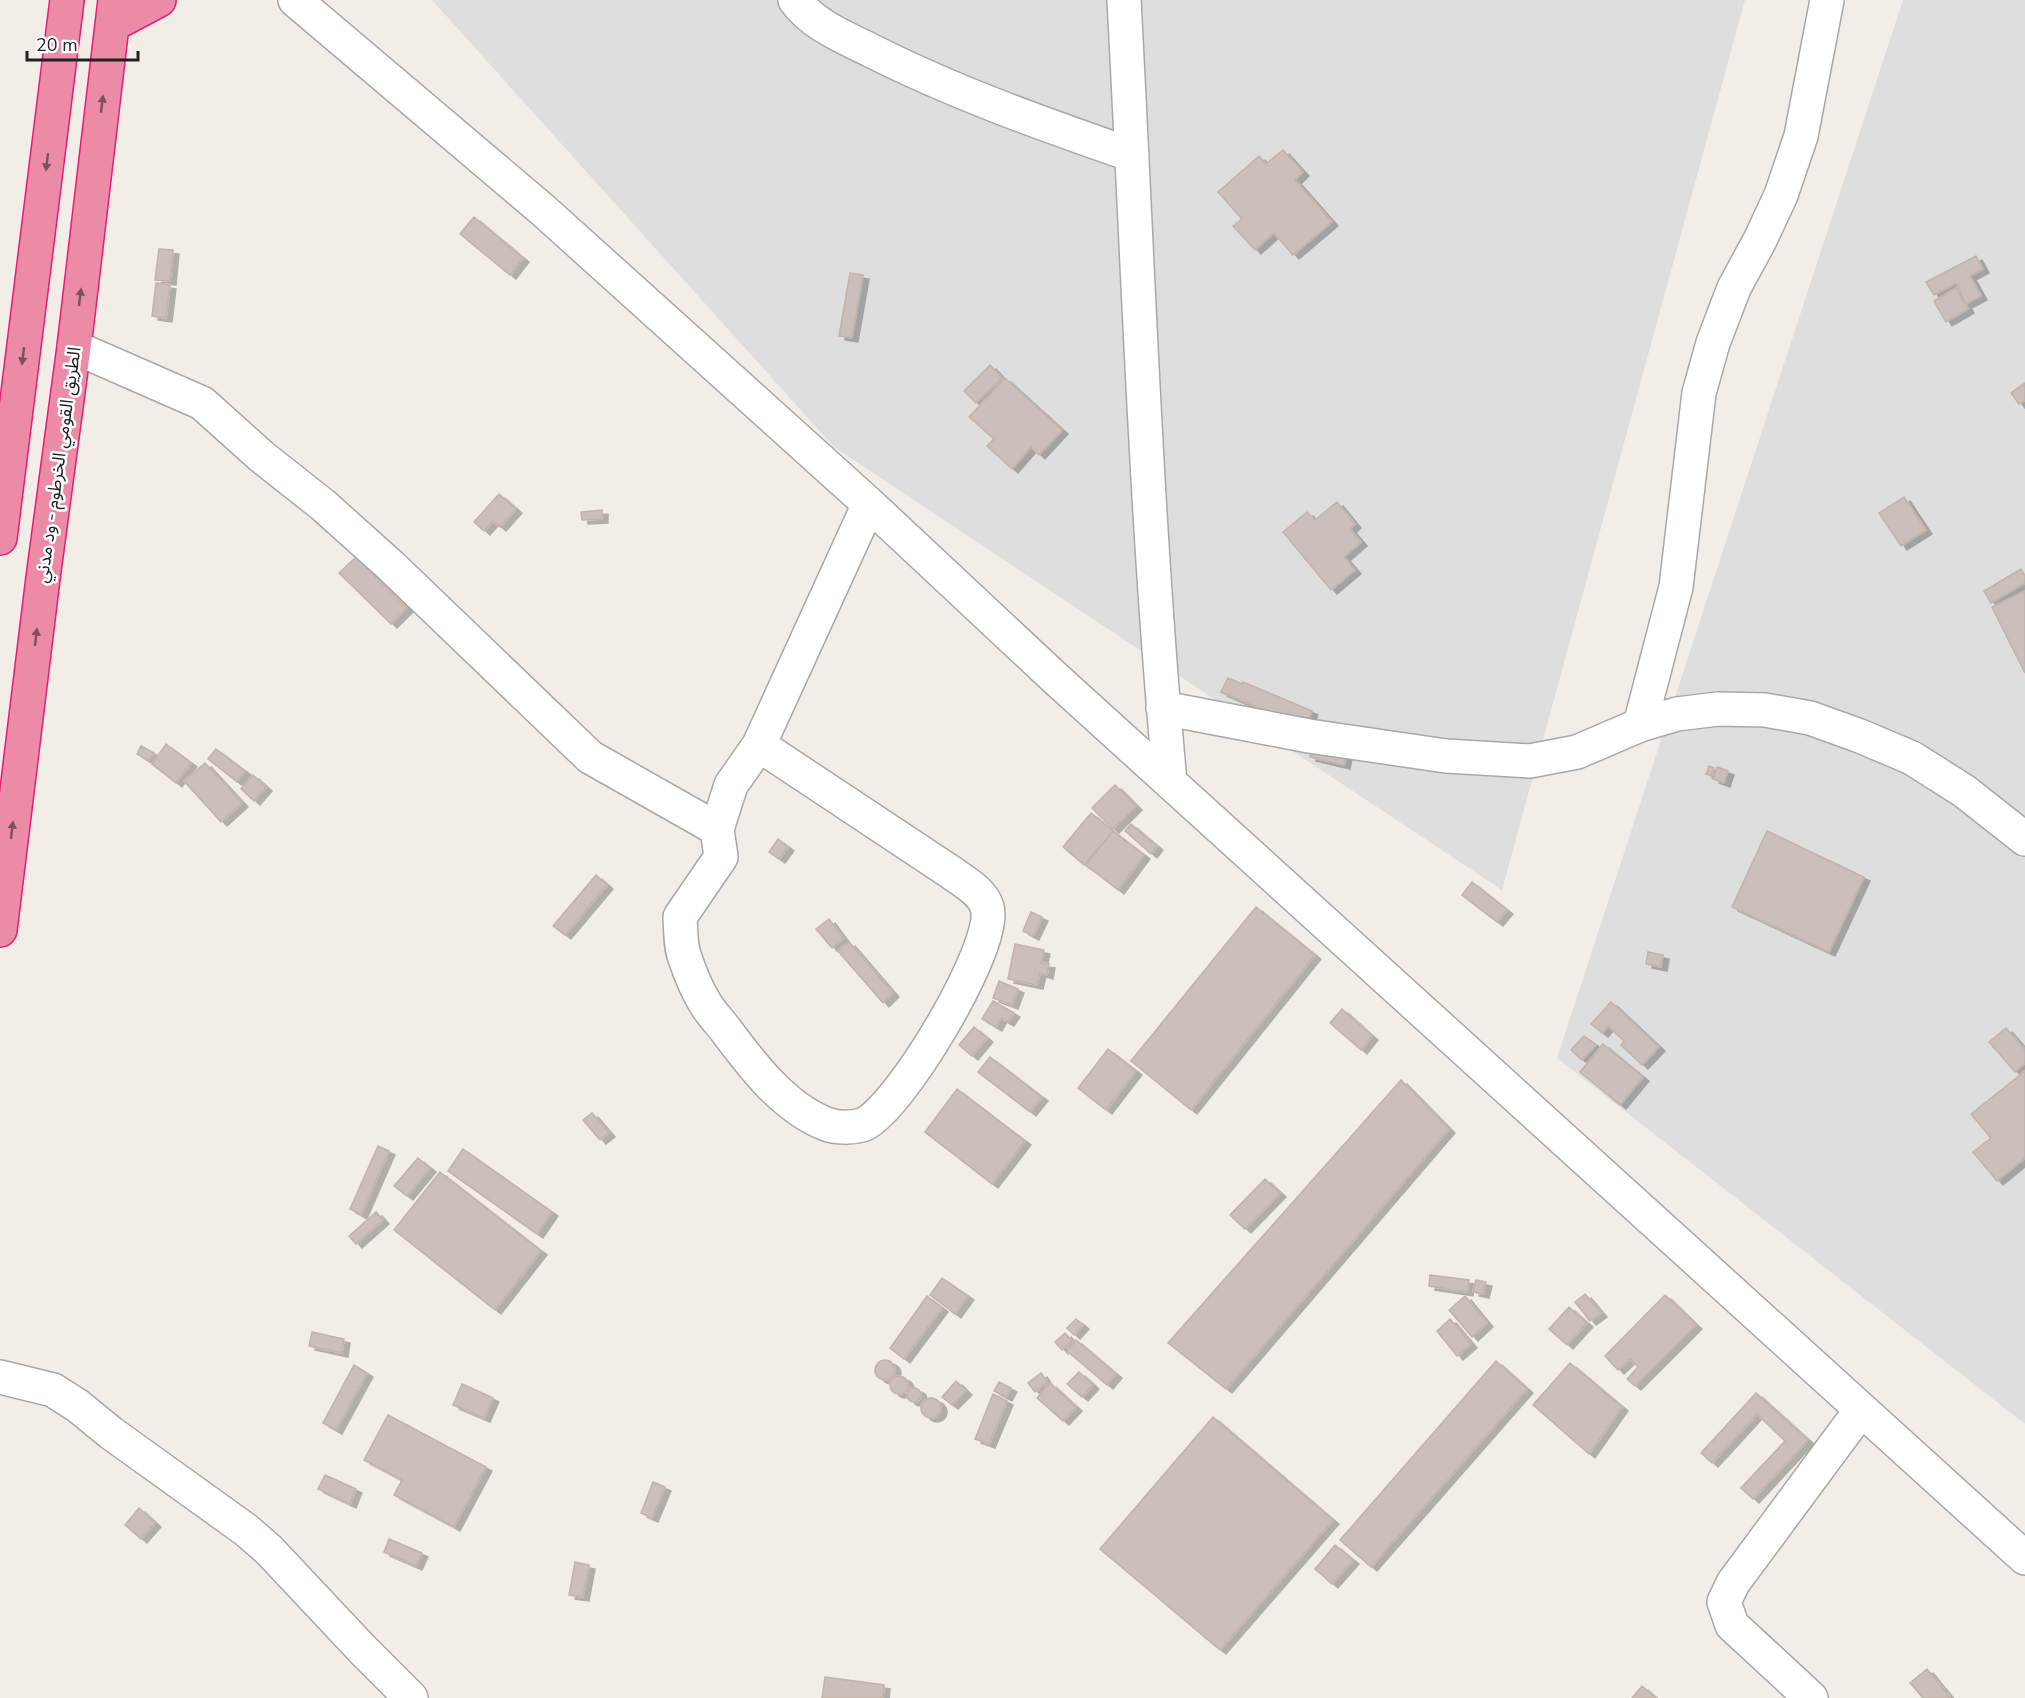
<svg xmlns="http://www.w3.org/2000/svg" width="2025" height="1698" font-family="'Nunito Sans','Noto Sans Arabic',sans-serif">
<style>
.residential{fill:#dfdede}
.building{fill:#cabfba;stroke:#c4b2a8;stroke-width:1.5;filter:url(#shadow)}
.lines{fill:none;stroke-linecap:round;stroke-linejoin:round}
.minor-casing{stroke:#a8a8a8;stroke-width:36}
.highway-casing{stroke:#e51e74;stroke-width:36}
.minor{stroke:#fff;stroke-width:33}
.highway{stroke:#ec8ba6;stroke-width:33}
.oneway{fill:#7c515d}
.labels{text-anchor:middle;stroke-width:5;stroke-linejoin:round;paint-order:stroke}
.street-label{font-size:18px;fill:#212121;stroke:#fff}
</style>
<defs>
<filter id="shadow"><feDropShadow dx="6" dy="4" stdDeviation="0" flood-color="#0004"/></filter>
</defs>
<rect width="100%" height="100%" fill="#f2ede7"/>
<path class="residential" d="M432,0H1745L1502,890L834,447Z
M1903,0H2025V1424L1557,1058Z"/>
<path class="building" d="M1283,150L1303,172L1295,180L1332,222L1293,255L1274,233L1255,250L1233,226L1242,219L1218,192L1259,156L1266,164Z
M474,217L523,258L510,275L460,234Z
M159,249L173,250L170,281L155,280Z
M1976,256L1983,269L1970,276L1981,296L1966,304L1956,283L1934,295L1926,282Z
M850,273L863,275L852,338L839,336Z
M156,283L170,285L166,318L152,316Z
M1956,288L1968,309L1946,322L1934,301Z
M990,365L1002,378L976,403L964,391Z
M1005,378L1062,430L1039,455L1031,447L1012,469L987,446L994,439L969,417Z
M2025,383V400L2019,404L2011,393Z
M499,494L516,509L500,527L493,521L484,531L474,522Z
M1904,497L1926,530L1901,546L1879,513Z
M1337,502L1355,524L1350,529L1361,542L1344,557L1355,570L1331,590L1283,532L1307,512L1315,520Z
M602,510V519L582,520L581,512Z
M356,557L407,608L391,624L339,573Z
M2021,569L2025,576V583L1991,603L1984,591Z
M2025,591V673L1992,607Z
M1228,678L1242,684L1243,682L1312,711L1305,728L1221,692Z
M1313,742L1347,750L1344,765L1310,757Z
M166,744L191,763L176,783L152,764Z
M141,746L154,753L149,761L137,754Z
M216,749L245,771L237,782L208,759Z
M205,763L242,803L221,822L184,781Z
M1709,766L1714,768L1711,776L1706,774Z
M1717,767L1728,771L1724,783L1713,779Z
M253,775L266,787L254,801L241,789Z
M1115,785L1136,806L1113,829L1092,808Z
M1091,813L1113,831L1084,865L1063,847Z
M1131,824L1157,846L1151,854L1125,831Z
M1113,831L1144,855L1118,890L1086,865Z
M1767,831L1864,877L1829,952L1732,907Z
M778,839L788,847L779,859L769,852Z
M596,875L607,885L565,935L553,926Z
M1472,882L1507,910L1497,922L1462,895Z
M1256,907L1315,955L1191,1110L1131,1061Z
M1031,912L1042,917L1033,936L1023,931Z
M829,919L844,939L832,948L816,929Z
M849,942L893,993L883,1003L838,951Z
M1015,944L1044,950L1041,963L1049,964L1047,975L1040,973L1037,985L1008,979Z
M1648,952L1663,955L1661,967L1646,964Z
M999,981L1018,989L1012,1005L993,998Z
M993,1001L1014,1013L1008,1022L1001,1018L996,1027L982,1019Z
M1611,1002L1659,1047L1642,1065L1621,1045L1624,1041L1608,1026L1602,1033L1591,1024Z
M1342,1009L1372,1036L1361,1050L1330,1023Z
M974,1027L987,1038L972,1056L959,1045Z
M2006,1028L2025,1050V1063L2015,1072L1989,1042Z
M1584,1036L1596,1045L1582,1060L1571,1050Z
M1603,1044L1643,1077L1620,1105L1580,1072Z
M1108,1049L1136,1071L1106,1110L1078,1088Z
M990,1057L1042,1097L1030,1112L978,1072Z
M2025,1071V1158L1997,1181L1973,1152L1991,1138L1971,1114Z
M1401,1080L1449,1129L1226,1389L1168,1343Z
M957,1089L1025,1141L992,1184L925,1132Z
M592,1113L609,1133L600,1140L583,1120Z
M378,1146L389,1151L361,1215L350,1209Z
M463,1149L552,1212L537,1234L448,1171Z
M418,1158L430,1168L407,1196L394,1186Z
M440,1172L541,1251L495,1310L394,1230Z
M1265,1179L1280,1193L1245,1229L1230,1215Z
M376,1212L383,1220L356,1244L349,1236Z
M1430,1275L1469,1280L1467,1292L1429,1286Z
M942,1278L968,1296L955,1314L930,1295Z
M1476,1280L1486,1282L1483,1294L1473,1292Z
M1585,1294L1601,1313L1590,1321L1575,1302Z
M1665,1295L1696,1325L1635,1386L1627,1379L1638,1367L1630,1359L1618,1370L1605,1356Z
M927,1296L942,1308L904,1359L890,1348Z
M1465,1296L1487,1323L1472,1337L1449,1310Z
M1569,1307L1587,1323L1567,1345L1549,1329Z
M1076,1319L1083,1325L1074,1335L1067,1328Z
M1450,1319L1471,1344L1457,1356L1437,1331Z
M312,1332L344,1339L342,1353L309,1346Z
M1065,1333L1072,1341L1062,1350L1055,1342Z
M1076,1340L1116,1374L1107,1385L1067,1351Z
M875 1370a10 10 0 1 1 20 0a10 10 0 1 1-20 0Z
M1496,1361L1527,1389L1371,1567L1340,1540Z
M1570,1363L1622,1407L1589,1454L1533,1405Z
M354,1365L367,1373L336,1430L323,1423Z
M1079,1372L1093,1385L1082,1397L1067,1384Z
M1041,1373L1047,1382L1035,1392L1028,1383Z
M890 1385a9 9 0 1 1 18 0a9 9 0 1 1-18 0Z
M956,1381L966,1391L952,1405L942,1397Z
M999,1382L1011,1388L1006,1397L994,1391Z
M1050,1383L1076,1407L1063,1421L1037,1398Z
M462,1384L493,1398L484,1418L453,1405Z
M907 1395a7 7 0 1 1 14 0a7 7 0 1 1-14 0Z
M1756,1393L1808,1440L1753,1499L1741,1488L1785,1441L1757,1414L1712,1463L1701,1453Z
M993,1394L1007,1401L989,1444L975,1439Z
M921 1408a10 10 0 1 1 20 0a10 10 0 1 1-20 0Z
M388,1415L486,1467L454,1527L394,1495L402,1480L364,1460Z
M1213,1417L1333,1520L1220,1650L1100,1549Z
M325,1475L356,1489L350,1504L318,1489Z
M653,1482L665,1487L652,1518L641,1513Z
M139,1508L155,1523L141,1539L125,1525Z
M389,1539L422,1553L416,1566L384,1552Z
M1335,1545L1353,1560L1332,1584L1315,1569Z
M575,1562L589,1565L583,1597L569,1595Z
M1927,1669L1950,1697L1948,1698H1923L1910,1683Z
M825,1677L884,1685L883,1698H822Z
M1642,1686L1656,1698H1632Z"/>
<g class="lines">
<g class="minor-casing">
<path id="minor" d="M295,0L544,211L869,504L1054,677L2025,1558
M795,0C813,25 844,37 870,50C955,93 1043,124 1132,155
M1124,0C1138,261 1146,522 1170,782
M74,347L202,403L261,456L323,505L391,566L590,757L717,829L731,785L759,745L869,504
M1163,708L1309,736L1446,756L1530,761L1577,752L1640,725L1677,714L1718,709L1765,710L1810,718L1860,736L1912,758L1964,791L2025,839
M1640,725L1676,587L1699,393L1713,343L1734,288L1760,240L1781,195L1801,136L1827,0
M717,829L721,857L680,917C681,930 680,946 685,958C690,973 697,990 705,1003C710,1012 718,1020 725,1029C751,1064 783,1107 826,1124C837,1128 851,1128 862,1125C897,1114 1000,942 987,907C982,891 964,882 952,873L759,745
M0,1377L53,1390L78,1406L111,1433L246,1530L269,1550L363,1650L411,1698
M1811,1698L1732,1625L1724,1602L1733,1583L1861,1410"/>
</g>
<g class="highway-casing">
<path id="highway" d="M112,25L159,0
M0,538L67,0
M0,930L43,578L74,347L115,0"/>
</g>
<use href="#minor" class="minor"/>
<use href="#highway" class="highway"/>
</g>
<defs><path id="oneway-solid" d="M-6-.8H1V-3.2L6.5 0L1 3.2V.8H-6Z" transform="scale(1.5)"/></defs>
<g class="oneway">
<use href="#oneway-solid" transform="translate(102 104) rotate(-83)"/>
<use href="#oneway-solid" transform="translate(47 162) rotate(97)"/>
<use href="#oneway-solid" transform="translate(80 297) rotate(-83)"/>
<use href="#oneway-solid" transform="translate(23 356) rotate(97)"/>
<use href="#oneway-solid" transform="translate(36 637) rotate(-83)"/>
<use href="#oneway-solid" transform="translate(12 830) rotate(-83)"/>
</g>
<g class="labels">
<g class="street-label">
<text transform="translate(58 465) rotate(-82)" y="6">الطريق القومي الخرطوم - ود مدني</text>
</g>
</g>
<path d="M27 51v9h111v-9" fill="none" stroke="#212121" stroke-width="3"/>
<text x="36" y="51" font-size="18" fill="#212121" stroke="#ffffff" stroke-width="4.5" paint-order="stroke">20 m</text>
</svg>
